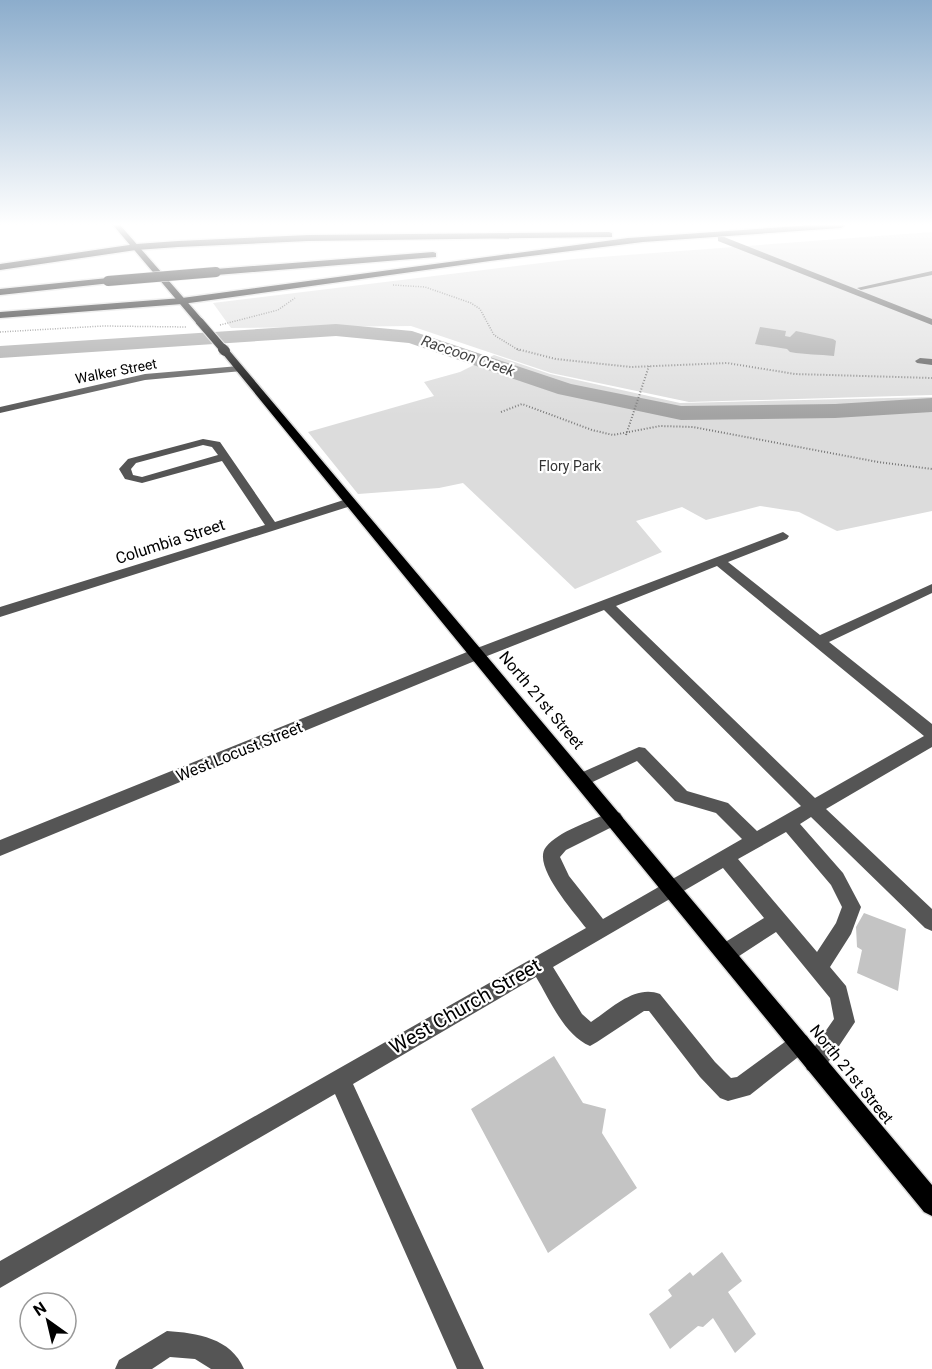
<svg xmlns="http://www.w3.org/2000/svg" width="932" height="1369" font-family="Roboto,sans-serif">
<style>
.green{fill:#dcdcdc}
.water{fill:#a3a3a3}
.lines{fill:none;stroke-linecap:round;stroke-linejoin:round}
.river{fill:#a3a3a3;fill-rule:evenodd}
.building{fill:#c4c4c4}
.major-casing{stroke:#dbdbdb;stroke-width:3}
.highway-casing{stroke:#dbdbdb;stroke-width:3}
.path-far1{stroke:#777;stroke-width:1.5;stroke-dasharray:1 1.5;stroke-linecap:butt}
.path{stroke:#777;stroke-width:2;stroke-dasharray:1 2;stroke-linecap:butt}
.minor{fill:#555;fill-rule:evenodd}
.major{fill:#000;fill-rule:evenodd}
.highway{fill:#000;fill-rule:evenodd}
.major-bridge-far1-casing{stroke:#dbdbdb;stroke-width:10;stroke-linecap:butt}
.major-bridge-casing{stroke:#dbdbdb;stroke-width:13;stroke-linecap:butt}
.highway-bridge-casing{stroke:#dbdbdb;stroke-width:11;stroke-linecap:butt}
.major-bridge-far1{stroke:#000;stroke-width:8}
.major-bridge{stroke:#000;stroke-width:10}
.highway-bridge{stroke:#000;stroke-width:10}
.labels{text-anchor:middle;stroke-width:4.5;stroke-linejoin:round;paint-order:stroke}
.far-street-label{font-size:14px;fill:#000;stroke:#fff}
.far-park-label{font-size:14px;fill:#333;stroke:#fff}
.far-water-label{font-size:15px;font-style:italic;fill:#444;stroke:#fff}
.street-label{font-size:16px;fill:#000;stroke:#fff}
.near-street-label{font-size:20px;fill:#000;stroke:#fff}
</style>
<rect width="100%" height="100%" fill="#fff"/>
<path class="green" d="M932,232V395L689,402L551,373L411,326L231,328L213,303L574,259Z
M494,355L550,374L680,403L932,397V511L837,531L799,512L760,506L706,520L682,507L636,521L662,552L575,589L463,483L439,488L358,494L308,432L434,396L424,382L460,372Z"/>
<path class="water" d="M760,327L786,331L785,336L790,337L796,331L833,339L836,341L834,356C819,354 806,355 790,352L787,349L755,344Z"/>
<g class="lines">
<path class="river" d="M336,324L412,331L571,384L681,406L835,404L932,398V412L835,418L681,420L558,394L409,343L336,336L0,358V346Z"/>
</g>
<path class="building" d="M864,913L906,929L898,991L857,973L862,950L857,947L856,927Z
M554,1056L583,1103L606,1109L602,1133L637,1188L548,1253L471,1109Z
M722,1252L742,1281L728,1292L756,1334L735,1353L713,1318L703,1327L698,1326L670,1349L649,1314L672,1296L668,1290L690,1272L693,1276Z"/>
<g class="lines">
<g class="major-casing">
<path id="major" d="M113,225H120L203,320V324H197Z
M222,349H228L932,1185V1216L924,1212L222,353Z"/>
</g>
<g class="highway-casing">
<path id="highway" d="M813,225H845L841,228L643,242L490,261L182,304L0,318V312L182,298L628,238Z
M609,232L612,233V237L308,241L178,247L136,250L0,270V264L136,244L178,241L308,235Z
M433,252L436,253V257L216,275L211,272L216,269Z
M108,278L113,281L111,283L0,295V289Z"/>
</g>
<path class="path-far1" d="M393,285L425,287L471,303L480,309L494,335L520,351
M220,325L278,310L295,298
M0,332L103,326L187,327"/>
<path class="path" d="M517,349L556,359L631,367L727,363L795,374L932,378
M501,412L522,404L592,430L613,435L660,426L693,427L878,462L932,469
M626,435L649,366"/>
<path class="minor" d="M718,237H724L932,319V325L718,241Z
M932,271V275L861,290L857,288Z
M920,358L932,359V365L917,363L915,361Z
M239,366L242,367V371L145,380L0,413V407L145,374Z
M203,439L220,442L275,522L350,498L356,502L354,505L0,617V607L265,525L222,461L142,483L125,479L119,469L128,459ZM203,445L212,447L218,455L142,477L133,475L131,469L136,463Z
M783,532L789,536L787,539L728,562L820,635L932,584V593L829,642L932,724V747L826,809L932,909V931L925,928L811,817L800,824L843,873L861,907L851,934L830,967L846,986L855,1022L823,1070L815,1073L807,1070L804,1062L834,1019L830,998L776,932L733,960L726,962L719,960L716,953L719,946L764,918L723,868L553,967L582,1014L591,1022C611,1009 635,984 660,994L715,1062L731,1078L737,1077L793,1036L800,1032L807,1036L811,1043L807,1050L750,1095L728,1101L720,1098L700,1077L649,1011H644L597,1042L590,1046C564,1035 550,1000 536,977L353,1084L484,1369H457L335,1094L0,1288V1261L586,928C575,913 531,865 546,847C559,831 589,822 608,813L614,811L620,813L623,818L620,823L566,850L560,857L569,876L603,919L742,839L716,813L675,801L637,761L582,787L576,785L574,780L576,775L639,747L645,748L687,791L728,803L757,831L801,806L604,610L482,658L0,856V840L472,650ZM717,566L924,736L815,798L616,606ZM786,832L831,885L842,907L836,923L817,952L738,859Z
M167,1331C197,1333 231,1338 244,1369H211L195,1359L170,1357L152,1369H115L119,1360Z"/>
<use href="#major" class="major"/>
<use href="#highway" class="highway"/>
<g class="major-bridge-far1-casing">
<path id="major-bridge-far1" d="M200,322L225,351"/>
</g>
<g class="major-bridge-casing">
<path id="major-bridge" d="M223,349L225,351"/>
</g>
<g class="highway-bridge-casing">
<path id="highway-bridge" d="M108,281L216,272"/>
</g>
<use href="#major-bridge-far1" class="major-bridge-far1"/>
<use href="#major-bridge" class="major-bridge"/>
<use href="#highway-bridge" class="highway-bridge"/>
</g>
<linearGradient id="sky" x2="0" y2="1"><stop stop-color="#8cadcc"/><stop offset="0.54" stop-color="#fff"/><stop offset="1" stop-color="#fff" stop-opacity="0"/></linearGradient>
<rect width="932" height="416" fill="url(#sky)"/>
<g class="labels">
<g class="far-street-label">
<text transform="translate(116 371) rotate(-11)" y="5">Walker Street</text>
</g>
<g class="far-park-label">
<text x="570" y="471">Flory Park</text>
</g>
<g class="far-water-label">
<text transform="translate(468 356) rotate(19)" y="5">Raccoon Creek</text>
</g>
<g class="street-label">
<text transform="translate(170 541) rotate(-18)" y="6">Columbia Street</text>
<text transform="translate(542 700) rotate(50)" y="6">North 21st Street</text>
<text transform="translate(239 751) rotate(-22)" y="6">West Locust Street</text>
<text transform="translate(852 1074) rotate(51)" y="6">North 21st Street</text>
</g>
<g class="near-street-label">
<text transform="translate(465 1006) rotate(-30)" y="7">West Church Street</text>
</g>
</g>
<g transform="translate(48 1321) rotate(326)"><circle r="28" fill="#ffffff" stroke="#999999" stroke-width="1.5"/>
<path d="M0-4.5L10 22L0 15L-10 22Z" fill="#000000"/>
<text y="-9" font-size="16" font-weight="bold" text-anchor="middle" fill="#000000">N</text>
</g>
</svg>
